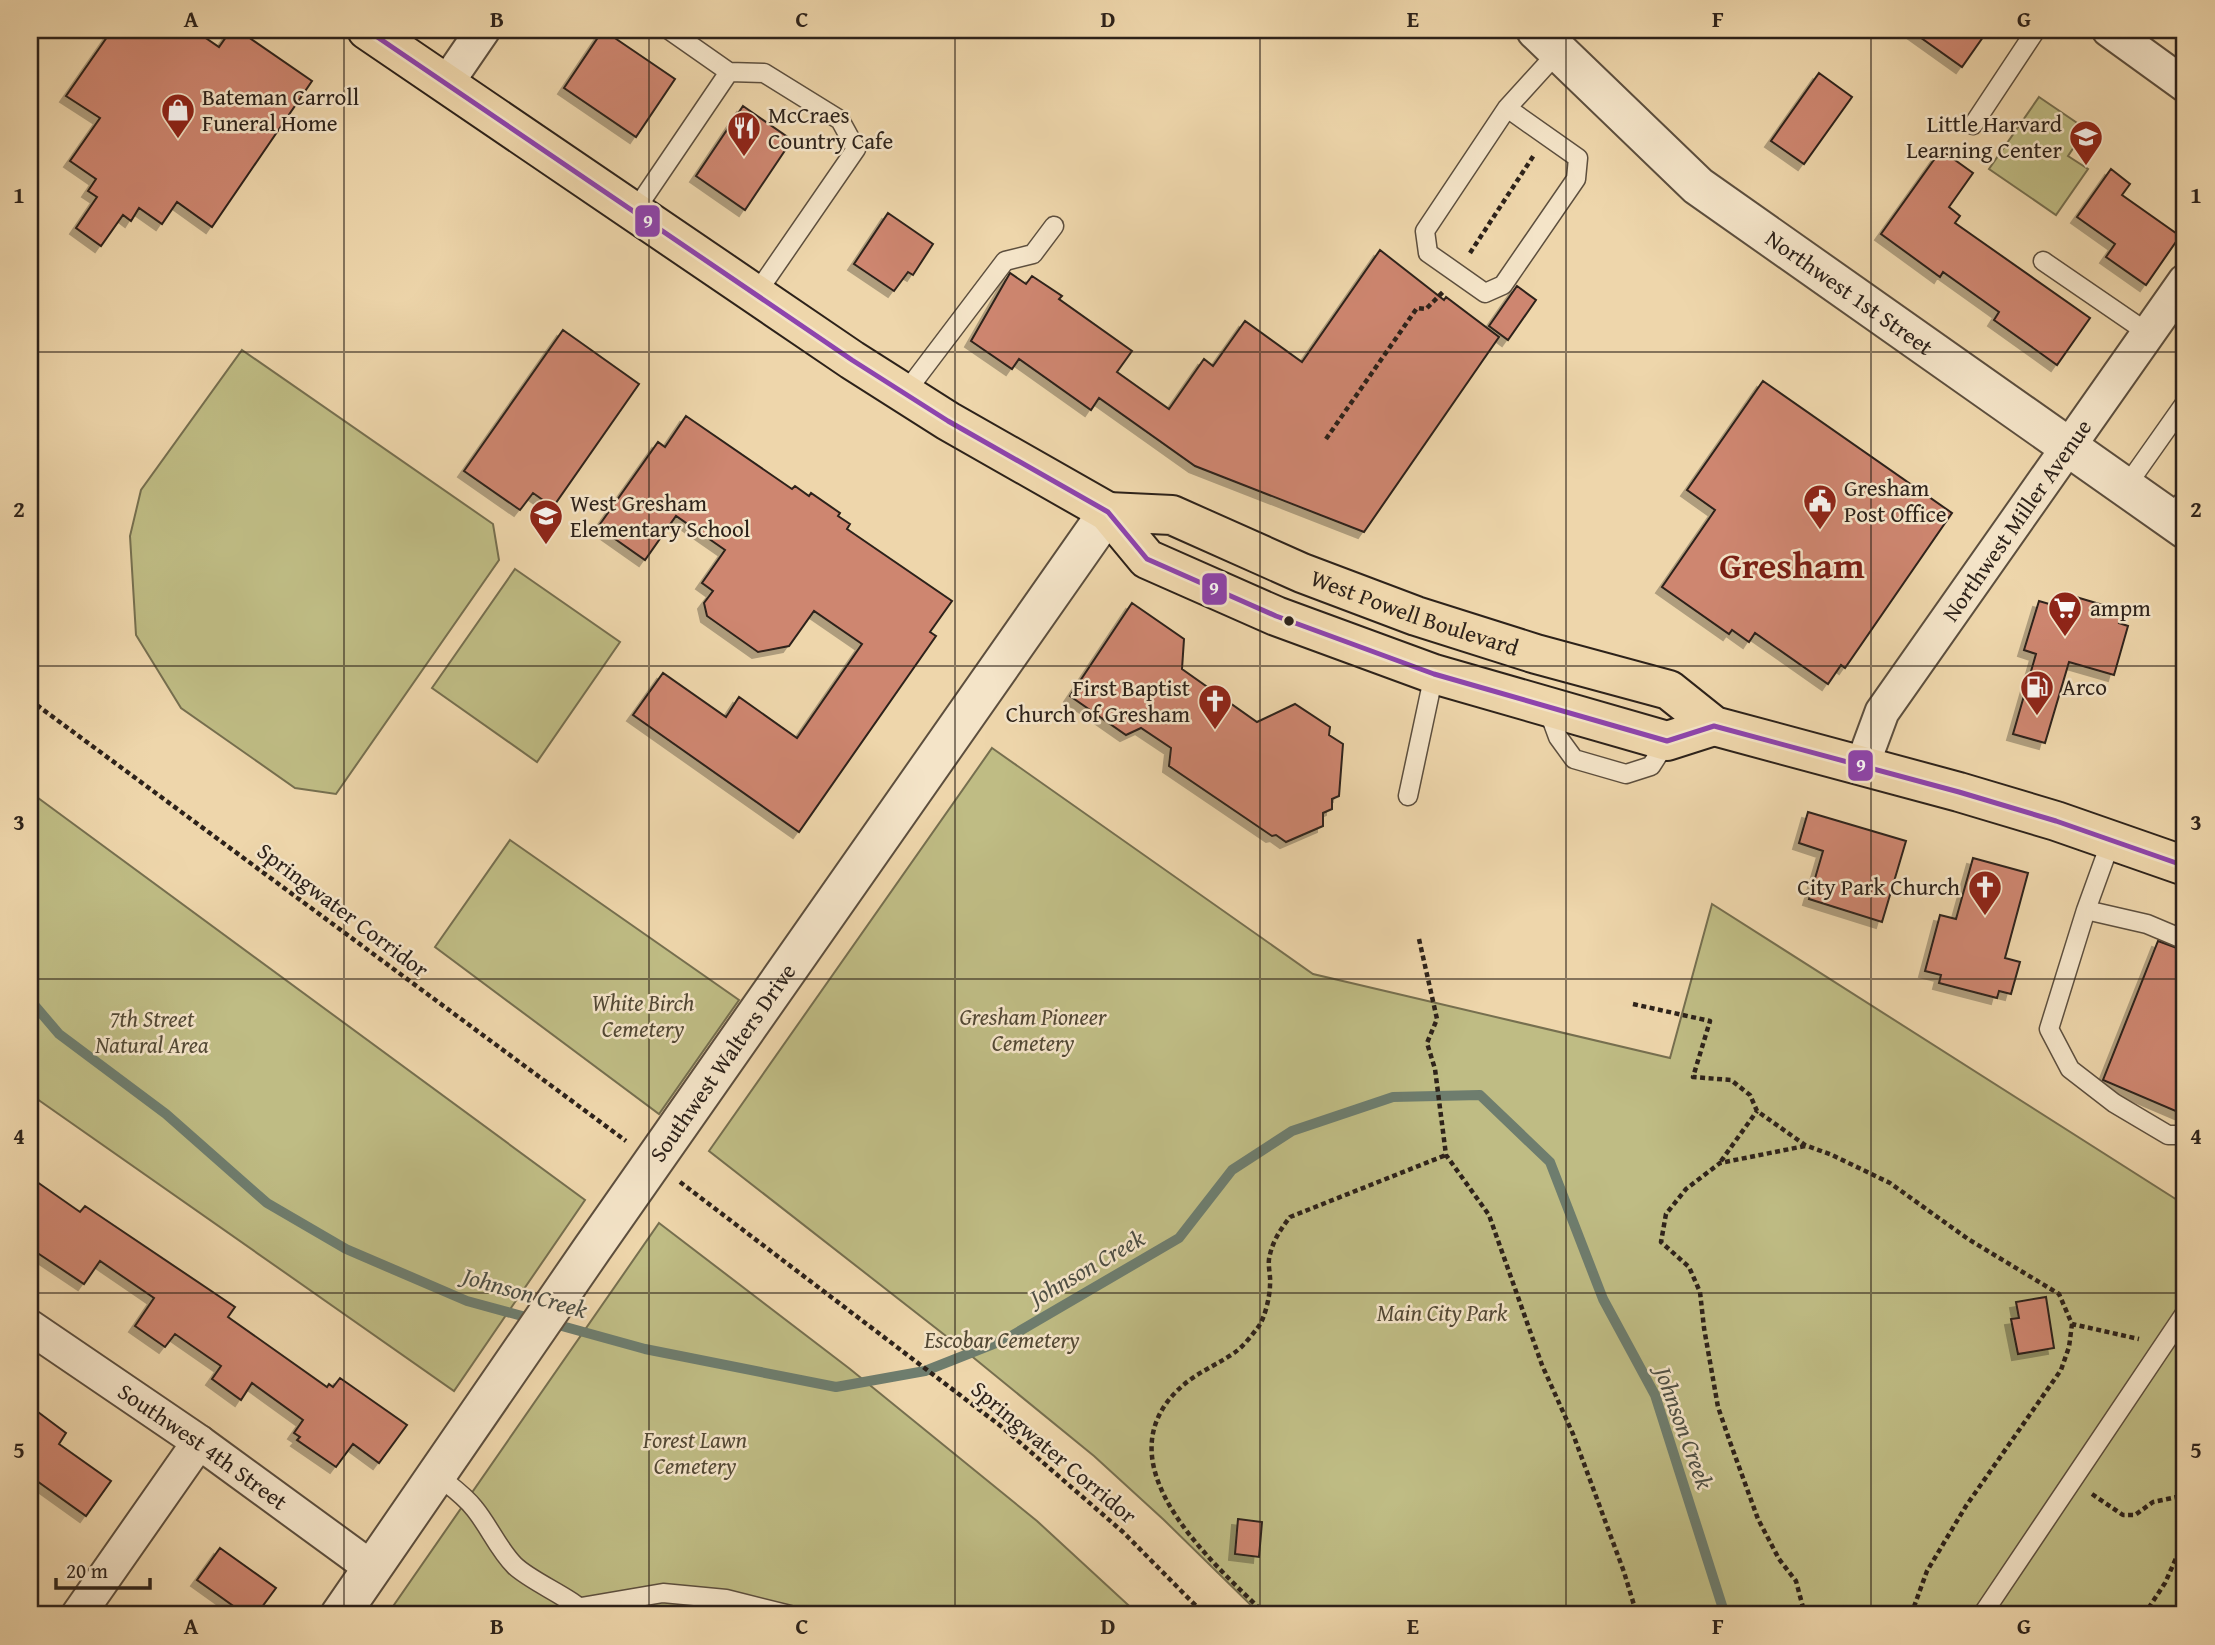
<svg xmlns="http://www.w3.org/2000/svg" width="2215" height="1645" font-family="'Gentium Book Plus',serif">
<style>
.green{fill:#bfbc84;stroke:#766f4f;stroke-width:2}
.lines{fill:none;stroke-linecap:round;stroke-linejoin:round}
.stream{stroke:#6e7d6e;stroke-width:10}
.building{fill:#ce8670;stroke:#2d221a;stroke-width:2;filter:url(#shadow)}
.service-casing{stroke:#5d4f3e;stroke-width:21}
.minor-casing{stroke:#5d4f3e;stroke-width:37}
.tertiary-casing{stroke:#5d4f3e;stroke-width:42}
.primary-casing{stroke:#2d221a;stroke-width:42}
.path{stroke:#2d221a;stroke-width:4.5;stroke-dasharray:5 3.5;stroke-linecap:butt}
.service{stroke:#f4e4c8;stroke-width:18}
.minor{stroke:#f4e4c8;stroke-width:33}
.tertiary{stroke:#f4e4c8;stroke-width:38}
.primary{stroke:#eed6ab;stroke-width:38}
.bus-1-casing{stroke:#f4e4c8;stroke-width:10}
.bus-1{stroke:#8e44ad;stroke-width:5}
.grid{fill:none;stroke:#2d221a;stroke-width:2;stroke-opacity:0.55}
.bus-dot{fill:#2d221a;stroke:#f4e4c8;stroke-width:2.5}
.labels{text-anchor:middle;stroke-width:5;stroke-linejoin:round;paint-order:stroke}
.poi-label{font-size:23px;fill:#2d221a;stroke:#f4e4c8;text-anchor:start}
.street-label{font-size:23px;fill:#2d221a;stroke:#f4e4c8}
.park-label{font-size:23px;font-style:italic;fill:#524834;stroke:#f4e4c8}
.water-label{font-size:24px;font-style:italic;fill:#4e4f44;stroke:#f4e4c8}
.town-label{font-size:37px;font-weight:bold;fill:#7a1f14;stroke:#f4e4c8}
.line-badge{stroke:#f4e4c8;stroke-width:2.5}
.badge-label{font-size:19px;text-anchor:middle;font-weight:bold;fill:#fff}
.neatline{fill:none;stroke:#2d221a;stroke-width:2.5}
.grid-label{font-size:23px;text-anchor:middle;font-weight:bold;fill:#2d221a}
</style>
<defs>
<filter id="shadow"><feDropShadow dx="-6" dy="6" stdDeviation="0" flood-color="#0004"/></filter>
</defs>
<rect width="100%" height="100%" fill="#eed6ab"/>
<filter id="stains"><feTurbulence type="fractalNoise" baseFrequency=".00286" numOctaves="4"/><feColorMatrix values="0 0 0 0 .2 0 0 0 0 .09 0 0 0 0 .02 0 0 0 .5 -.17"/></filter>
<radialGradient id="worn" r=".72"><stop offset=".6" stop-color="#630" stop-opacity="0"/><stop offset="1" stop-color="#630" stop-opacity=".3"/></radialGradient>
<path class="green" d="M2039,97L2086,129L2068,156L2088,169L2056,215L1989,169Z
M242,350L493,524L499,560L336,794L295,788L181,708L136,635L130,536L141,490Z
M515,569L620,642L537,762L432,688Z
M992,748L1313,974L1670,1058L1712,904L2185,1205V1615H1261L1164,1520L1094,1456L969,1354L709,1151Z
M30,792L585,1200L454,1391L30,1094Z
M510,840L739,1000L659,1114L435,947Z
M659,1223L850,1369L1037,1521L1139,1615H387Z"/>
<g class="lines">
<path class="stream" d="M30,1000L59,1034L166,1114L267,1203L346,1249L467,1301L533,1319
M551,1323L645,1349L836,1387L925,1371L1006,1339L1179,1238L1232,1170L1292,1131L1393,1097L1480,1095L1550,1162L1603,1299L1655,1395L1725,1615"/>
</g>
<path class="building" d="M112,30H194L219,47L231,30H238L312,81L212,227L177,202L162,224L139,208L131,221L123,215L101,246L76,228L97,197L88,191L96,179L70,161L100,118L66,96Z
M603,30L675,79L636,137L564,88Z
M1910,30H1988L1962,67Z
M1819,73L1852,97L1804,164L1771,141Z
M743,106L792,140L745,210L696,176Z
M1941,150L1973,173L1949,207L1960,216L1955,223L2090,318L2057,365L1994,320L1999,312L1943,272L1940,277L1881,234Z
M2111,169L2130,184L2122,195L2180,236L2146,285L2106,257L2115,244L2077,217Z
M888,213L933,244L913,275L908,272L894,291L854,264Z
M1380,250L1444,300L1446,297L1499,337L1364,532L1195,466L1099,398L1091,410L1019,359L1012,369L971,341L1010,273L1026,284L1032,276L1062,296L1059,299L1132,351L1117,372L1169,409L1204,359L1213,366L1245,321L1302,362Z
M1517,286L1536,300L1508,340L1489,326Z
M563,330L639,384L553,507L533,493L520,510L464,471Z
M1763,381L1952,513L1845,668L1841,665L1828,684L1755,633L1749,642L1732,630L1729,634L1662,587L1715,510L1687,490Z
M686,416L792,489L795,486L809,496L811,493L840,513L838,516L850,524L847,529L952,601L930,632L936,636L799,832L633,715L663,673L726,717L739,697L797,738L862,644L814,611L789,646L758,652L707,616L704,603L713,591L702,583L725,550L676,516L645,560L598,527L658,442L665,447Z
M2076,597L2123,611L2119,623L2128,626L2114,675L2069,662L2045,743L2013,734L2036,654L2024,650L2039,601L2073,611Z
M1132,603L1184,639L1182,669L1257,722L1295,704L1330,727L1329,735L1343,744L1339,796L1332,799V809L1323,813V826L1286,842L1276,835L1272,836L1169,766L1171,748L1141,728L1126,735L1070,696Z
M1808,812L1906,841L1882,922L1809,899L1823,851L1799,843Z
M1973,858L2028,873L2005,958L2020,962L2011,994L1999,991L1997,998L1939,983L1941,975L1925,971L1940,915L1956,919Z
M2158,941L2185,951V1115L2103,1080Z
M30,1177L80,1212L85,1206L235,1307L228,1317L327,1387L329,1384L333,1387L340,1378L407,1425L379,1463L353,1444L336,1467L297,1440L300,1437L294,1433L303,1420L252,1383L241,1400L212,1379L221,1366L175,1334L165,1347L135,1326L154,1298L100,1261L84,1284L30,1248Z
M2046,1297L2054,1348L2018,1354L2011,1319L2019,1318L2016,1302Z
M30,1406L66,1433L59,1444L111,1481L86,1516L30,1476Z
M1238,1519L1262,1522L1259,1557L1235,1554Z
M220,1548L276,1588L256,1615H246L197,1580Z"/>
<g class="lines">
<g class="service-casing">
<path id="service" d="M669,30L729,72L764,73L840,120L856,149L756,294
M1507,108L1578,158L1576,179L1503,285L1485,293L1428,253L1425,231L1507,108L1558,52
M1973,125L2036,30
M634,212L729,72
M2043,261L2148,333
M905,393L1005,261L1033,254L1054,226
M2125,488L2185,403
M2170,519L2185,498
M1547,707L1558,737L1574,759L1626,774L1651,766L1667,741
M1408,796L1434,674
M2111,841L2086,910L2049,1029L2070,1069L2114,1103L2168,1135H2185
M2086,910L2147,924L2185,940
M437,1475C449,1485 464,1495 474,1508C489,1526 498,1549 515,1566C533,1583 577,1600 586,1615
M581,1607L663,1593L726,1599L790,1615
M1982,1615L2185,1313"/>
</g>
<g class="minor-casing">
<g id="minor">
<path d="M2109,30L2185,85"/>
<path d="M446,84L483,30"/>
<path id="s1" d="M1862,766L1882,712L2185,281"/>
<path id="s2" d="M30,1327L199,1442L373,1569"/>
<path d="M78,1615L199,1442"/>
</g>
</g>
<g class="tertiary-casing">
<g id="tertiary">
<path id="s3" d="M1536,30L1698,186L2185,529"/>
<path id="s4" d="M340,1615L592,1249L1108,512"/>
</g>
</g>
<g class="primary-casing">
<g id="primary">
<path d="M367,30L852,360L948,421L1108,512L1147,559L1276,616L1434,674L1667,741L1714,726"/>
<path id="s5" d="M1108,512L1172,515L1302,573L1416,616L1536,654L1669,690L1714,726L1959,792L2056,821L2185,866"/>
</g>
</g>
<path class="path" d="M1470,253L1534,155
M1326,439L1417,308L1426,309L1443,292
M30,700L626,1141
M1419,939L1437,1019L1427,1043L1435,1069L1446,1155L1489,1215L1542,1365L1573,1434L1624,1572L1637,1615
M1633,1004L1710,1021L1693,1077L1731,1080L1750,1095L1757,1111L1805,1145L1832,1155L1890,1183L1968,1239L2059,1294L2072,1324L2139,1339
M1805,1146L1720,1163L1686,1189L1666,1214L1661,1242L1689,1267L1700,1292L1704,1328L1718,1407L1730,1442L1758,1519L1779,1559L1796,1581L1805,1615
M1721,1161L1757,1111
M680,1182L1002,1427L1123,1532L1205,1615
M2092,1494L2123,1515H2135L2153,1502L2177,1497L2185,1499
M1266,1615C1216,1565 1105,1471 1173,1395C1192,1374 1212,1368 1234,1353C1243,1347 1252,1335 1259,1326C1265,1317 1270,1296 1270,1285C1271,1277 1268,1268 1269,1259C1272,1242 1280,1230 1290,1217L1446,1155
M1911,1615L1927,1571L1966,1506L2061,1370L2069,1347L2072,1324
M1911,1615H1921
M2144,1615L2165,1583L2185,1538"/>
<use href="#service" class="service"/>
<use href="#minor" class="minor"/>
<use href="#tertiary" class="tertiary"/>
<use href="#primary" class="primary"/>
<g class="bus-1-casing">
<path id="bus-1" d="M367,30L852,360L948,421L1108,512L1147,559L1276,616L1434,674L1667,741L1714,726L1959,792L2056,821L2185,866"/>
</g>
<use href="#bus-1" class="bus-1"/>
</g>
<path class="grid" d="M344,30V1615M649,30V1615M955,30V1615M1260,30V1615M1566,30V1615M1871,30V1615M30,352H2185M30,666H2185M30,979H2185M30,1293H2185"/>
<defs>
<g id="shop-pin" transform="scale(1.75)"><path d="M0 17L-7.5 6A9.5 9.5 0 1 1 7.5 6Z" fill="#8f2418" stroke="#f4e4c8"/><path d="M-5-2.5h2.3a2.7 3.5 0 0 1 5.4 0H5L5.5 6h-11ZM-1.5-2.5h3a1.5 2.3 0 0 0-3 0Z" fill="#fff"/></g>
<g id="restaurant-pin" transform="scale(1.75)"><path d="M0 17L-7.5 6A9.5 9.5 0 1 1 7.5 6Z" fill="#8f2418" stroke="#f4e4c8"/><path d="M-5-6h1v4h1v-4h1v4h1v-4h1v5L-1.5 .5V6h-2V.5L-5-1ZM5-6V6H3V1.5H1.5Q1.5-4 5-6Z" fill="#fff"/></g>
<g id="school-pin" transform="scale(1.75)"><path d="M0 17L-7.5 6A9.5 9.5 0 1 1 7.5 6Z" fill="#8f2418" stroke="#f4e4c8"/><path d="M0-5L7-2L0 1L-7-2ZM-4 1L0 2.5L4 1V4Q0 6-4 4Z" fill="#fff"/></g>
<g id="civic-pin" transform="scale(1.75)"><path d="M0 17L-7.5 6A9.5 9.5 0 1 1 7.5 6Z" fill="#8f2418" stroke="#f4e4c8"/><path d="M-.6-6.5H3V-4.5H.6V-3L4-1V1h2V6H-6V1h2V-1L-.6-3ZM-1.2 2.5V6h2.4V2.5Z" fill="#fff"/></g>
<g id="supermarket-pin" transform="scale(1.75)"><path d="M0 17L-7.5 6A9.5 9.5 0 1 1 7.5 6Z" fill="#8f2418" stroke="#f4e4c8"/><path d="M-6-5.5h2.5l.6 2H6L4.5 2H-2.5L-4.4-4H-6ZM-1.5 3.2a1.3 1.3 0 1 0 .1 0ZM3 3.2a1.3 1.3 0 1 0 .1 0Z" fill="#fff"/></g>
<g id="fuel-pin" transform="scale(1.75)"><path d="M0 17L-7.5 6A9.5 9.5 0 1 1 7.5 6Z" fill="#8f2418" stroke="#f4e4c8"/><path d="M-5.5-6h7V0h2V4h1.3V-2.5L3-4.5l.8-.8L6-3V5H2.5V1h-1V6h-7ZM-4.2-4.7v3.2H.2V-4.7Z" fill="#fff"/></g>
<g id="church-pin" transform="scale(1.75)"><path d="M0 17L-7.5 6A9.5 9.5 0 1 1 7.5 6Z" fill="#8f2418" stroke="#f4e4c8"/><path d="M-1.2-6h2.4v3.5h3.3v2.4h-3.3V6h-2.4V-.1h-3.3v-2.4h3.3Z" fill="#fff"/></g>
</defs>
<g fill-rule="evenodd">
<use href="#shop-pin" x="178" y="110"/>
<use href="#restaurant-pin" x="744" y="128"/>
<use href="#school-pin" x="2086" y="137"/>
<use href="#civic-pin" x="1820" y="501"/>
<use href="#school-pin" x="546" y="516"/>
<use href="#supermarket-pin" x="2065" y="608"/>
<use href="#fuel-pin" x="2037" y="687"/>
<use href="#church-pin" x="1215" y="701"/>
<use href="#church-pin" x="1985" y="887"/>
</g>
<circle class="bus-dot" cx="1289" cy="621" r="6"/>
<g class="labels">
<g class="poi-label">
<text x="202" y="105">Bateman Carroll<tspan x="202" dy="26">Funeral Home</tspan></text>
<text x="768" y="123">McCraes<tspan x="768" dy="26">Country Cafe</tspan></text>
<text x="2062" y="132" text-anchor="end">Little Harvard<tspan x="2062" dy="26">Learning Center</tspan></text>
<text x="1844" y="496">Gresham<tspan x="1844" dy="26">Post Office</tspan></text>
<text x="570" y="511">West Gresham<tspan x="570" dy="26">Elementary School</tspan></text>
<text x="2090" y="616">ampm</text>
<text x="2062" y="695">Arco</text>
<text x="1190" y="696" text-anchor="end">First Baptist<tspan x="1190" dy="26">Church of Gresham</tspan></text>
<text x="1960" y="895" text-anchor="end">City Park Church</text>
</g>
<g class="street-label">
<text dy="8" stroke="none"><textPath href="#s3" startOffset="410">Northwest 1st Street</textPath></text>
<text dy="8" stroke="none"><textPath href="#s1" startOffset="292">Northwest Miller Avenue</textPath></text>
<text dy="8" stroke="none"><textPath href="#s5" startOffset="326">West Powell Boulevard</textPath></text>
<text transform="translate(343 910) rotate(37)" y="8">Springwater Corridor</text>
<text dy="8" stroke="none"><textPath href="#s4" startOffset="672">Southwest Walters Drive</textPath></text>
<text dy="8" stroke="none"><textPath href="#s2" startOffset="210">Southwest 4th Street</textPath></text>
<text transform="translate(1054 1452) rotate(40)" y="8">Springwater Corridor</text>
</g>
<g class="park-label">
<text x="643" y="1011">White Birch<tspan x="643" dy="26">Cemetery</tspan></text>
<text x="1033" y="1025">Gresham Pioneer<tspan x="1033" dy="26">Cemetery</tspan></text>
<text x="152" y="1027">7th Street<tspan x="152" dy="26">Natural Area</tspan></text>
<text x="1442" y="1321">Main City Park</text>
<text x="1002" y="1348">Escobar Cemetery</text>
<text x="695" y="1448">Forest Lawn<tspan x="695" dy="26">Cemetery</tspan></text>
</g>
<g class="water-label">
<text transform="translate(1087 1268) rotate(-30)" y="8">Johnson Creek</text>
<text transform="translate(525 1293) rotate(16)" y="8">Johnson Creek</text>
<text transform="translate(1684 1428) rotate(70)" y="8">Johnson Creek</text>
</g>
<g class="town-label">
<text x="1792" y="578">Gresham</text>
</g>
</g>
<g class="line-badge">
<rect x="634" y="204" width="27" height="34" rx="7" fill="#8e44ad"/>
<rect x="1201" y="572" width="27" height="34" rx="7" fill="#8e44ad"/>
<rect x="1847" y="749" width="27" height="33" rx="7" fill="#8e44ad"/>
</g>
<g class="badge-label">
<text x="648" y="228">9</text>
<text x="1214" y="595">9</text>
<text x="1861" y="772">9</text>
</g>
<rect width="2215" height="1645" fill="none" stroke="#eed6ab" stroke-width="77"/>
<path d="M56 1578v10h94v-10" fill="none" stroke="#2d221a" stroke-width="3.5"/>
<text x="66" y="1578" font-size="21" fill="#2d221a" stroke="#f4e4c8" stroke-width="5" paint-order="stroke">20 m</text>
<rect x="38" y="38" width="2138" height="1568" class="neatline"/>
<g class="grid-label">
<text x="191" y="27">A</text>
<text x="497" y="27">B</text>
<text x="802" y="27">C</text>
<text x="1108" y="27">D</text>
<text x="1413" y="27">E</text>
<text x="1718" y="27">F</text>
<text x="2024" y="27">G</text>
<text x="19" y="203">1</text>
<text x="2196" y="203">1</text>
<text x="19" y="517">2</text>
<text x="2196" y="517">2</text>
<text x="19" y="830">3</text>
<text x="2196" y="830">3</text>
<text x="19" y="1144">4</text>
<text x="2196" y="1144">4</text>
<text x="19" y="1458">5</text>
<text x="2196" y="1458">5</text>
<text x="191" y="1634">A</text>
<text x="497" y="1634">B</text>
<text x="802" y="1634">C</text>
<text x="1108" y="1634">D</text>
<text x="1413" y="1634">E</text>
<text x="1718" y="1634">F</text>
<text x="2024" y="1634">G</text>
</g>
<rect width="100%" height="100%" filter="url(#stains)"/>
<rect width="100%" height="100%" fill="url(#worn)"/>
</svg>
